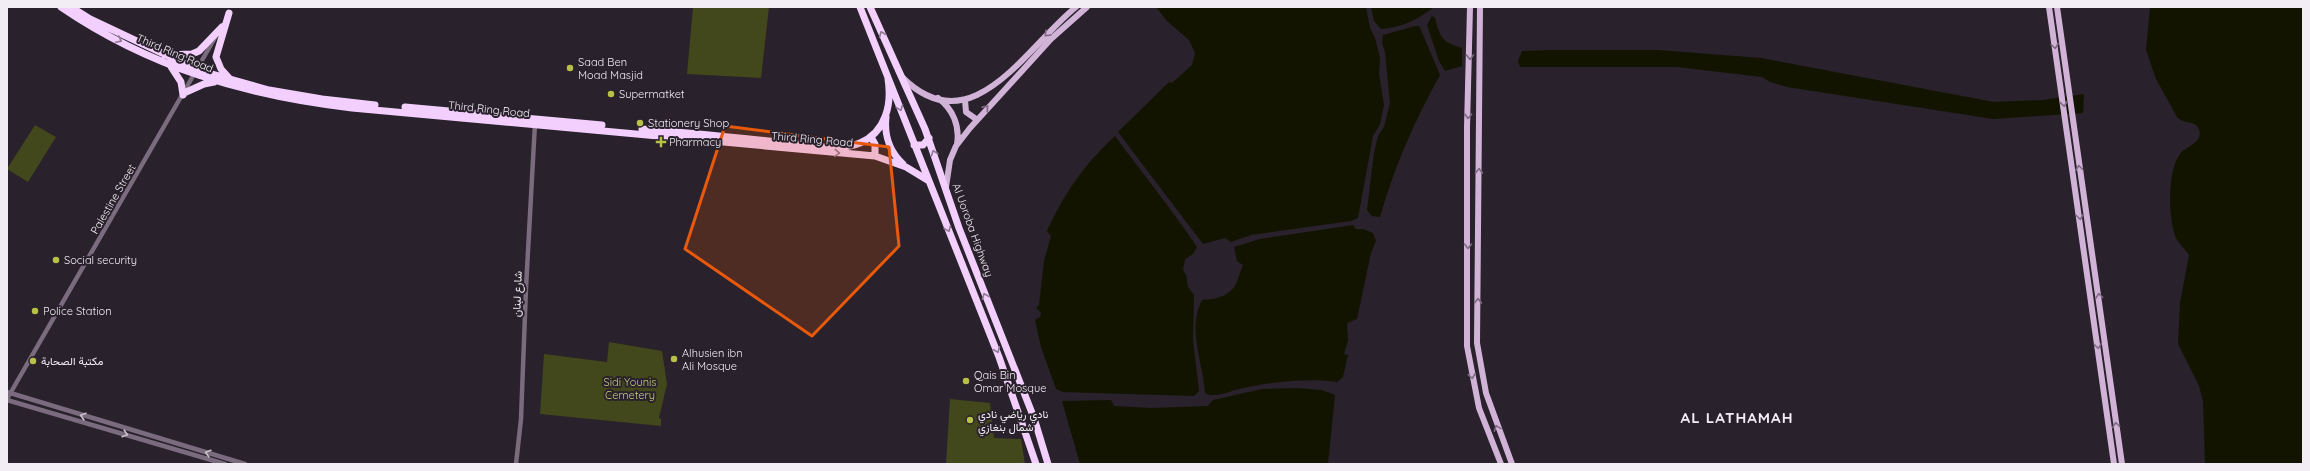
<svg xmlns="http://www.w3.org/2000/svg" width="2310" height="471" font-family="Quicksand,Vazirmatn,sans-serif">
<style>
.green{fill:#43471c}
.water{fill:#131400}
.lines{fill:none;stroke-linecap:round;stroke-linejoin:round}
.minor{stroke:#7a6c7e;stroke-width:4.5}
.major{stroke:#d1b3d8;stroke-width:6}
.highway{stroke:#f3cffd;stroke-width:7}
.oneway{stroke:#8e7894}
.oneway2{stroke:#7d6a82}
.oneway3{stroke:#c8c0cb}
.marked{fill:#e8590c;fill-opacity:0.2;stroke:#e8590c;stroke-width:3;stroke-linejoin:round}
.poi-dot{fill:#b7c148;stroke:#29212b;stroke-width:1.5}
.labels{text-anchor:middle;stroke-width:4;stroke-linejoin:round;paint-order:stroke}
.street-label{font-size:11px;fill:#f2edf4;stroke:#29212b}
.poi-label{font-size:11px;fill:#f2edf4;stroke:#29212b;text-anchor:start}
.park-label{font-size:11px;fill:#c6cf80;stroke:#29212b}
.district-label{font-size:15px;font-weight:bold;letter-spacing:1px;fill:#f2edf4;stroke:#29212b}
</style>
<rect width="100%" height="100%" fill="#29212b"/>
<path class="green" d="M693,7H769L761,78L687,74Z
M35,125L56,137L28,182L7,169Z
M609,342L662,351L667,384L659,418L661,419V426L540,414L544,354L607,362Z
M950,399L990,403L994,438L1021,439L1025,464H946Z"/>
<path class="water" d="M1156,7H1366L1370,28L1375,38L1380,58L1379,74L1384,105L1380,124L1373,136L1358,218L1351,221L1251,235L1231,242L1225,238L1203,244L1118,132L1169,82L1172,83L1192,65L1195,53L1189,40L1167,21Z
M1371,7H1434C1419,19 1401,28 1381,29L1374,21Z
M2150,7H2303V464H2205L2203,401L2199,386L2178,344L2180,303L2189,255C2185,249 2179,244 2176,238C2168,219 2167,171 2180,154C2186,146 2199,145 2200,133C2197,118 2186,126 2177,117L2156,79L2146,50Z
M1432,16L1435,18C1440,38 1442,42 1462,48V66L1445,71L1439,61L1427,25Z
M1415,26H1419L1421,30L1440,75C1415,120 1394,167 1380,217L1372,216L1367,210L1374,153L1378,136L1384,127L1390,103L1385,52L1382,43L1383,35Z
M1550,50H1658L1761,58L1994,102L2043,100L2084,94L2083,113L1993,119L1787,87L1770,82L1762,77L1677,67H1520L1518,61L1522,51Z
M1115,136C1142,173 1171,208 1197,247L1193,254L1185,259L1183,270L1186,275L1188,287L1194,295L1193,340L1199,391L1194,396L1063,392L1056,389L1041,347L1035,320L1040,317L1041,312L1036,308L1039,305L1044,261L1051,236L1047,231C1065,192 1084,165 1115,136Z
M1353,225L1356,229H1363L1373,233L1376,241L1371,253L1357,319L1347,323L1348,341L1344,354L1348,355L1343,377L1337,382C1308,377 1263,383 1235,390C1227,393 1213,398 1205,393C1203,363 1187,329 1202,300C1216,299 1230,297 1237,282C1239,277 1240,271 1243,265L1237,261L1234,247L1260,239Z
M1297,388L1322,390L1335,395L1328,464H1080L1062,401L1111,400L1114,406L1151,408L1208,406L1213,400L1262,389Z"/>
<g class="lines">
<path class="minor" d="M7,392L245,464
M7,399L216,36
M7,400L225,464
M516,464L521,419L526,288L535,123"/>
<path class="major" d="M1470,7L1467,127V346L1479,408L1501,464
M1480,7L1477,343L1486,393L1512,464
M2049,7L2114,464
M2057,7L2122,464
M903,78C972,146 1027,46 1076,7
M938,98C953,109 960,126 957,144
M965,100L966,112L976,119
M946,187L950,160L956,146L970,128L1051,39L1087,7"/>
<path class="highway" d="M61,7C149,67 246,96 352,108L875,156L906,167L929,181
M71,7L90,19L198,70L269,90L322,99L375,105
M860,7L999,357L1036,464
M870,7L925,129L959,228L1034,418L1048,464
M229,13L216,57L221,69L230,79
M165,55L192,54L199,51L222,27
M170,65L181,82L183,95
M184,93L204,84L214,82
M405,107L602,125
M886,117C884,135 890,152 903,164
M642,129C691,133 739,138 788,143C810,145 839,152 860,143C886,132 892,104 888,79
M871,137L875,144V156
M914,145H923L929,138"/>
</g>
<defs><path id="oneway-chevron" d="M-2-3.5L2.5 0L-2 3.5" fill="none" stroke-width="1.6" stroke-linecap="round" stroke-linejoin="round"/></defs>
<g class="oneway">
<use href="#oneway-chevron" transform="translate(882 34) rotate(-113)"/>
<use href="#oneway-chevron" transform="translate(119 40) rotate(27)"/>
<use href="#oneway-chevron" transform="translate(900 108) rotate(69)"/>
<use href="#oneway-chevron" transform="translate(837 153) rotate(4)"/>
<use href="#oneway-chevron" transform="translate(934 153) rotate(-109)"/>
<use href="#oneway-chevron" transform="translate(948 229) rotate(68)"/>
<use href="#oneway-chevron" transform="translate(985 296) rotate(-112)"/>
<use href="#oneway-chevron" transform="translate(997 350) rotate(67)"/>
</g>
<g class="oneway2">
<use href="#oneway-chevron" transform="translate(1047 34) rotate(134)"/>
<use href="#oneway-chevron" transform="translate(2055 46) rotate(81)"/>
<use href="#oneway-chevron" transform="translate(1470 57) rotate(90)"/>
<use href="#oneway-chevron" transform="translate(2064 104) rotate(81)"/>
<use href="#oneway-chevron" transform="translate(986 108) rotate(-48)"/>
<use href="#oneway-chevron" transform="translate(1468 116) rotate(93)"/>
<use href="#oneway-chevron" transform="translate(2079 168) rotate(-98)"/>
<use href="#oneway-chevron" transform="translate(1479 171) rotate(-89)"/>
<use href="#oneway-chevron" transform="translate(2080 217) rotate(82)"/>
<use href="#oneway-chevron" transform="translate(1468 246) rotate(90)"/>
<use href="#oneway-chevron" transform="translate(2099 296) rotate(-98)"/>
<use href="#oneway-chevron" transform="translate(1478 301) rotate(-89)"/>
<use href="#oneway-chevron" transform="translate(2098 346) rotate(82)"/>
<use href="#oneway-chevron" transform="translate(1472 376) rotate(81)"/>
<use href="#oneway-chevron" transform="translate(2116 425) rotate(-98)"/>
<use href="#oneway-chevron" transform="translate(1497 428) rotate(-111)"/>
</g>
<g class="oneway3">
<use href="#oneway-chevron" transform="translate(83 416) rotate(-164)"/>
<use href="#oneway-chevron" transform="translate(125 434) rotate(17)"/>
<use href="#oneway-chevron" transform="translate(208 453) rotate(-163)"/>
</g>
<path class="marked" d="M725,126L889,147L899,246L812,336L685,249Z"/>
<g class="poi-dot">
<circle cx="570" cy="68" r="4"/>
<circle cx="611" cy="94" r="4"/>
<circle cx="640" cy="123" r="4"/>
<path d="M659 136h4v4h4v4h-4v4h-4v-4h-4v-4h4z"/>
<circle cx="56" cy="260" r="4"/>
<circle cx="35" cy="311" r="4"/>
<circle cx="674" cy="359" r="4"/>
<circle cx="33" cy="361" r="4"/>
<circle cx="966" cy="381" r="4"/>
<circle cx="970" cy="420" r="4"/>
</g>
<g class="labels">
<g class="street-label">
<text transform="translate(175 53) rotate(23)" y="4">Third Ring Road</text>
<text transform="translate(489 109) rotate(6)" y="4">Third Ring Road</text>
<text transform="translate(812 139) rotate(5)" y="4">Third Ring Road</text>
<text transform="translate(113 199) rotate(-60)" y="4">Palestine Street</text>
<text transform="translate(973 230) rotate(70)" y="4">Al Uoroba Highway</text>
<text transform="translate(517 294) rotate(-88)" y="4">شارع لبنان</text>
</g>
<g class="poi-label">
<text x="578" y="66">Saad Ben<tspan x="578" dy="13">Moad Masjid</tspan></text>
<text x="619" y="98">Supermatket</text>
<text x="648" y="127">Stationery Shop</text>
<text x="669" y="146">Pharmacy</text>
<text x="64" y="264">Social security</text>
<text x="43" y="315">Police Station</text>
<text x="682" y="357">Alhusien ibn<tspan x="682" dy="13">Ali Mosque</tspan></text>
<text x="41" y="365">مكتبة الصحابة</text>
<text x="974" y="379">Qais Bin<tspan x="974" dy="13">Omar Mosque</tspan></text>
<text x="978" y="418">نادي رياضي نادي<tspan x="978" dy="13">شمال بنغازي</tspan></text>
</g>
<g class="park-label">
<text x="630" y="386">Sidi Younis<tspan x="630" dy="13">Cemetery</tspan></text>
</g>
<g class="district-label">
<text x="1737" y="423">AL LATHAMAH</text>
</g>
</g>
<rect width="2310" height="471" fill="none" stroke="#f2edf4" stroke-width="16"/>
</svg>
